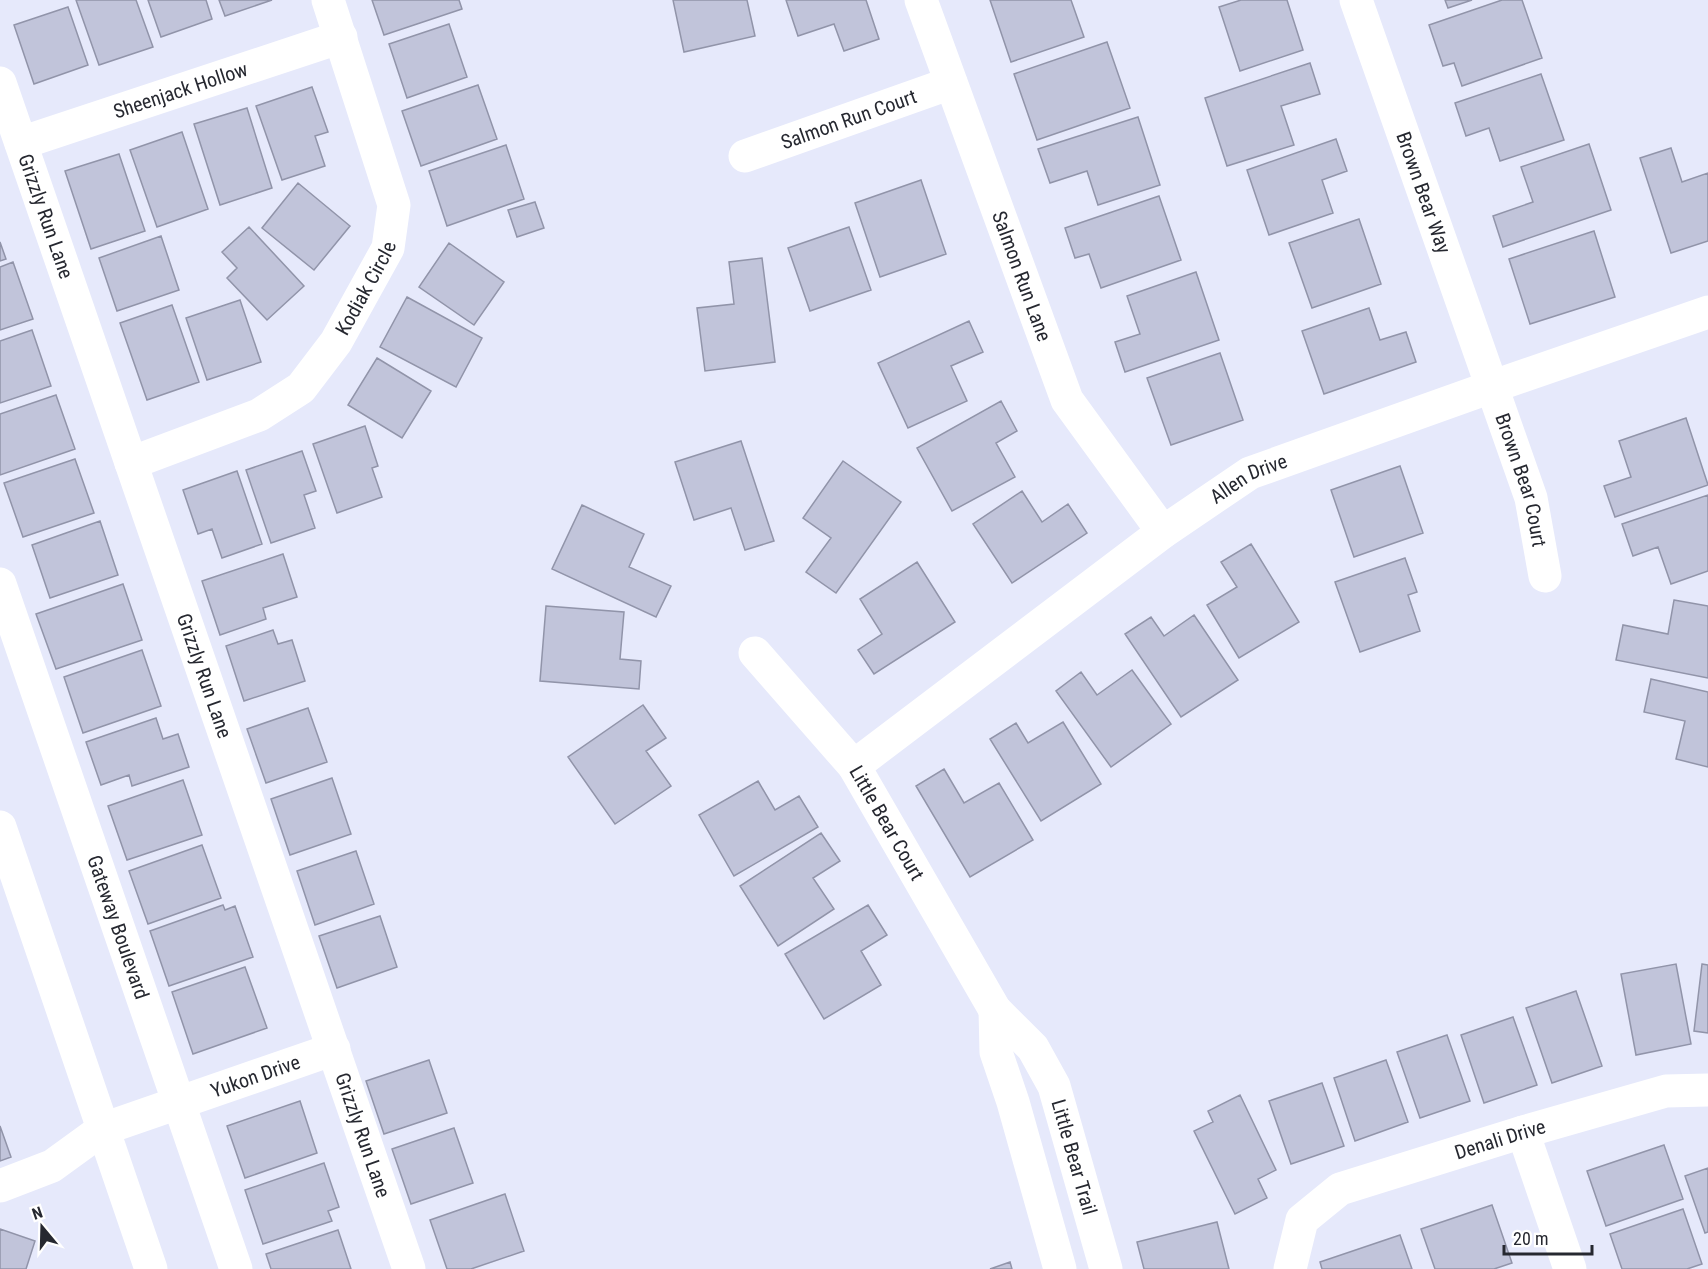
<svg xmlns="http://www.w3.org/2000/svg" width="1708" height="1269" font-family="'Roboto Condensed',sans-serif">
<style>
.building{fill:#c1c4da;stroke:#9194a9;stroke-width:1.5}
.lines{fill:none;stroke-linecap:round;stroke-linejoin:round}
.minor{stroke:#fff;stroke-width:33}
.labels{text-anchor:middle;stroke-width:6;stroke-linejoin:round;paint-order:stroke}
.street-label{font-size:20px;fill:#262830;stroke:#fff}
</style>
<rect width="100%" height="100%" fill="#e6e9fb"/>
<path class="building" d="M76,0H136L153,47L99,65Z
M148,0H206L212,19L161,37Z
M219,0H272L225,16Z
M372,0H459L462,9L384,35Z
M673,0H747L755,36L684,52Z
M786,0H866L879,39L844,51L834,24L798,36Z
M990,0H1071L1084,37L1011,62Z
M1241,0H1287L1303,50L1240,71L1219,7Z
M1445,0H1472L1448,8Z
M1502,0H1522L1542,58L1462,86L1454,63L1443,66L1429,25Z
M68,7L88,65L34,84L14,25Z
M449,24L467,77L407,98L389,44Z
M1107,42L1130,108L1037,140L1014,74Z
M1310,63L1320,94L1281,106L1294,145L1227,166L1205,98Z
M1541,74L1564,140L1500,161L1489,128L1466,136L1455,103Z
M478,85L497,139L421,166L402,111Z
M312,87L328,132L315,136L325,166L282,180L256,106Z
M247,108L272,188L220,205L194,124Z
M1138,117L1160,185L1098,205L1087,171L1050,183L1038,149Z
M182,132L208,209L157,227L130,150Z
M1336,139L1347,171L1322,180L1333,213L1269,235L1247,170Z
M1589,144L1611,210L1503,247L1493,216L1533,202L1521,167Z
M506,145L524,199L447,226L429,171Z
M1671,148L1682,182L1708,173V241L1671,253L1640,158Z
M119,154L145,231L91,249L65,171Z
M921,180L946,254L880,277L855,203Z
M298,183L350,226L314,270L262,228Z
M1159,196L1181,260L1101,288L1089,254L1075,258L1065,228Z
M535,202L544,228L517,237L508,210Z
M1359,219L1381,284L1312,308L1289,243Z
M249,227L304,286L267,320L227,278L237,268L222,252Z
M849,227L871,290L810,311L788,248Z
M1594,231L1615,297L1530,324L1509,259Z
M161,236L179,290L117,311L99,258Z
M0,242L6,259L0,261Z
M449,243L504,282L474,325L419,287Z
M762,258L775,362L705,371L697,308L734,304L729,262Z
M13,262L33,319L0,330V267Z
M1196,272L1219,340L1125,372L1115,342L1140,334L1127,296Z
M407,297L482,338L456,387L380,347Z
M240,300L261,362L207,380L186,318Z
M172,305L199,382L147,400L120,323Z
M1369,308L1380,340L1406,332L1416,362L1324,394L1302,331Z
M969,321L983,352L951,366L967,401L908,428L878,363Z
M32,330L51,386L0,403V341Z
M1220,353L1243,420L1171,445L1147,378Z
M377,358L431,391L402,438L348,405Z
M56,395L75,449L0,475V414Z
M1001,401L1017,431L996,443L1015,477L952,511L917,448Z
M1686,418L1708,485L1615,517L1604,486L1631,477L1619,441Z
M365,426L378,466L372,468L382,497L337,513L313,444Z
M741,441L774,541L745,550L731,508L694,520L675,462Z
M302,451L316,491L304,495L315,528L271,543L246,470Z
M75,459L94,513L23,537L4,483Z
M843,461L901,502L836,593L806,572L831,538L803,518Z
M1400,466L1423,533L1354,557L1331,490Z
M237,471L262,544L222,558L212,529L198,534L183,490Z
M1022,491L1042,522L1068,504L1087,533L1012,583L973,524Z
M1708,495V571L1671,584L1658,547L1633,556L1622,524Z
M582,505L644,534L629,567L671,586L656,617L552,569Z
M100,521L118,575L50,598L32,545Z
M1251,544L1299,622L1239,658L1207,605L1237,587L1221,562Z
M283,554L297,597L263,608L266,619L220,635L202,581Z
M1405,558L1417,592L1408,595L1420,631L1360,652L1335,582Z
M917,562L955,622L874,674L858,650L882,634L860,599Z
M123,584L142,640L56,669L36,614Z
M1674,600L1708,606V678L1616,660L1623,625L1668,634Z
M546,606L624,612L620,659L641,661L639,689L540,681Z
M1194,615L1238,680L1181,717L1125,634L1151,617L1164,636Z
M273,630L278,644L292,640L305,681L244,701L226,646Z
M142,650L161,706L83,733L64,677Z
M1132,670L1171,724L1111,767L1056,691L1081,672L1097,695Z
M1651,679L1708,692V767L1676,759L1685,721L1644,712Z
M643,705L666,738L646,751L671,786L615,824L568,757Z
M308,708L327,762L266,783L247,729Z
M156,718L163,739L178,734L189,767L132,786L129,775L101,785L86,742Z
M1063,722L1101,784L1041,821L990,739L1016,723L1028,743Z
M944,769L964,803L999,783L1033,840L970,877L916,786Z
M332,778L351,834L290,855L271,799Z
M183,780L202,835L127,860L108,806Z
M758,781L775,810L799,796L818,827L734,876L699,815Z
M821,833L840,861L813,878L834,909L778,946L740,886Z
M202,845L221,898L148,924L129,871Z
M356,851L374,904L315,925L297,871Z
M223,905L225,910L235,906L253,957L169,986L150,931Z
M868,905L887,935L861,951L881,985L824,1019L785,954Z
M380,916L397,967L337,988L319,936Z
M1676,964L1691,1044L1636,1055L1621,974Z
M1702,964L1708,965V1033L1694,1031Z
M245,967L267,1028L193,1054L172,992Z
M1576,991L1602,1066L1552,1083L1526,1008Z
M1513,1017L1537,1085L1484,1103L1461,1035Z
M1447,1035L1470,1101L1420,1118L1397,1052Z
M429,1060L447,1113L384,1134L366,1081Z
M1386,1060L1408,1122L1355,1141L1334,1078Z
M1322,1083L1344,1146L1291,1164L1269,1101Z
M1240,1095L1276,1170L1258,1179L1267,1198L1235,1214L1194,1131L1213,1122L1208,1111Z
M300,1101L317,1153L245,1178L227,1126Z
M0,1126L11,1157L0,1161Z
M454,1128L473,1183L411,1204L392,1149Z
M1664,1145L1683,1199L1606,1226L1587,1171Z
M324,1163L339,1207L328,1211L332,1221L263,1244L245,1190Z
M1708,1168V1232L1705,1233L1685,1176Z
M505,1194L524,1251L471,1269H447L430,1220Z
M1492,1205L1512,1263L1494,1269H1435L1421,1229Z
M1683,1209L1702,1264L1687,1269H1622L1610,1234Z
M1217,1222L1229,1269H1144L1137,1242Z
M0,1229L35,1241L26,1269H0Z
M338,1230L351,1269H271L266,1254Z
M1400,1235L1412,1269H1322L1320,1262Z
M1010,1262L1012,1269H990Z"/>
<g class="lines">
<g class="minor">
<path id="s1" d="M921,0L1067,400L1163,532"/>
<path id="s2" d="M1356,0L1531,498L1545,576"/>
<path id="s3" d="M0,83L409,1269"/>
<path id="s4" d="M21,143L341,37"/>
<path id="s5" d="M745,156L951,83"/>
<path id="s6" d="M131,463L259,415L301,388L336,342L388,248L394,205L328,0"/>
<path id="s7" d="M0,584L236,1269"/>
<path id="s8" d="M755,653L854,766L995,1010L1033,1048L1054,1086L1106,1269"/>
<path id="s9" d="M854,766L1163,532L1250,473L1491,387L1708,312"/>
<path d="M0,827L151,1269"/>
<path d="M995,1010L996,1052L1013,1102L1060,1269"/>
<path d="M1523,1132L1570,1269"/>
<path id="s10" d="M0,1186L52,1166L103,1129L334,1049"/>
<path id="s11" d="M1290,1269L1302,1220L1340,1189L1523,1132L1666,1091L1708,1090"/>
</g>
</g>
<g class="labels">
<g class="street-label">
<text dy="7" stroke="none"><textPath href="#s4" startOffset="168">Sheenjack Hollow</textPath></text>
<text dy="7" stroke="none"><textPath href="#s5" startOffset="110">Salmon Run Court</textPath></text>
<text dy="7" stroke="none"><textPath href="#s2" startOffset="204">Brown Bear Way</textPath></text>
<text dy="7" stroke="none"><textPath href="#s3" startOffset="141">Grizzly Run Lane</textPath></text>
<text dy="7" stroke="none"><textPath href="#s1" startOffset="294">Salmon Run Lane</textPath></text>
<text dy="7" stroke="none"><textPath href="#s6" startOffset="306">Kodiak Circle</textPath></text>
<text dy="7" stroke="none"><textPath href="#s9" startOffset="489">Allen Drive</textPath></text>
<text dy="7" stroke="none"><textPath href="#s2" startOffset="508">Brown Bear Court</textPath></text>
<text dy="7" stroke="none"><textPath href="#s3" startOffset="627">Grizzly Run Lane</textPath></text>
<text dy="7" stroke="none"><textPath href="#s8" startOffset="216">Little Bear Court</textPath></text>
<text dy="7" stroke="none"><textPath href="#s7" startOffset="363">Gateway Boulevard</textPath></text>
<text dy="7" stroke="none"><textPath href="#s10" startOffset="280">Yukon Drive</textPath></text>
<text dy="7" stroke="none"><textPath href="#s3" startOffset="1113">Grizzly Run Lane</textPath></text>
<text dy="7" stroke="none"><textPath href="#s11" startOffset="267">Denali Drive</textPath></text>
<text dy="7" stroke="none"><textPath href="#s8" startOffset="603">Little Bear Trail</textPath></text>
</g>
</g>
<g transform="translate(42 1227) rotate(341)" stroke="#ffffff" stroke-width="4.5" paint-order="stroke">
<path d="M0-4.5L10 22L0 15L-10 22Z" fill="#262830"/>
<text y="-9" font-size="16" font-weight="bold" text-anchor="middle" fill="#262830">N</text>
</g>
<path d="M1504 1245v9h88v-9" fill="none" stroke="#262830" stroke-width="3"/>
<text x="1513" y="1245" font-size="18" fill="#262830" stroke="#ffffff" stroke-width="4.5" paint-order="stroke">20 m</text>
</svg>
